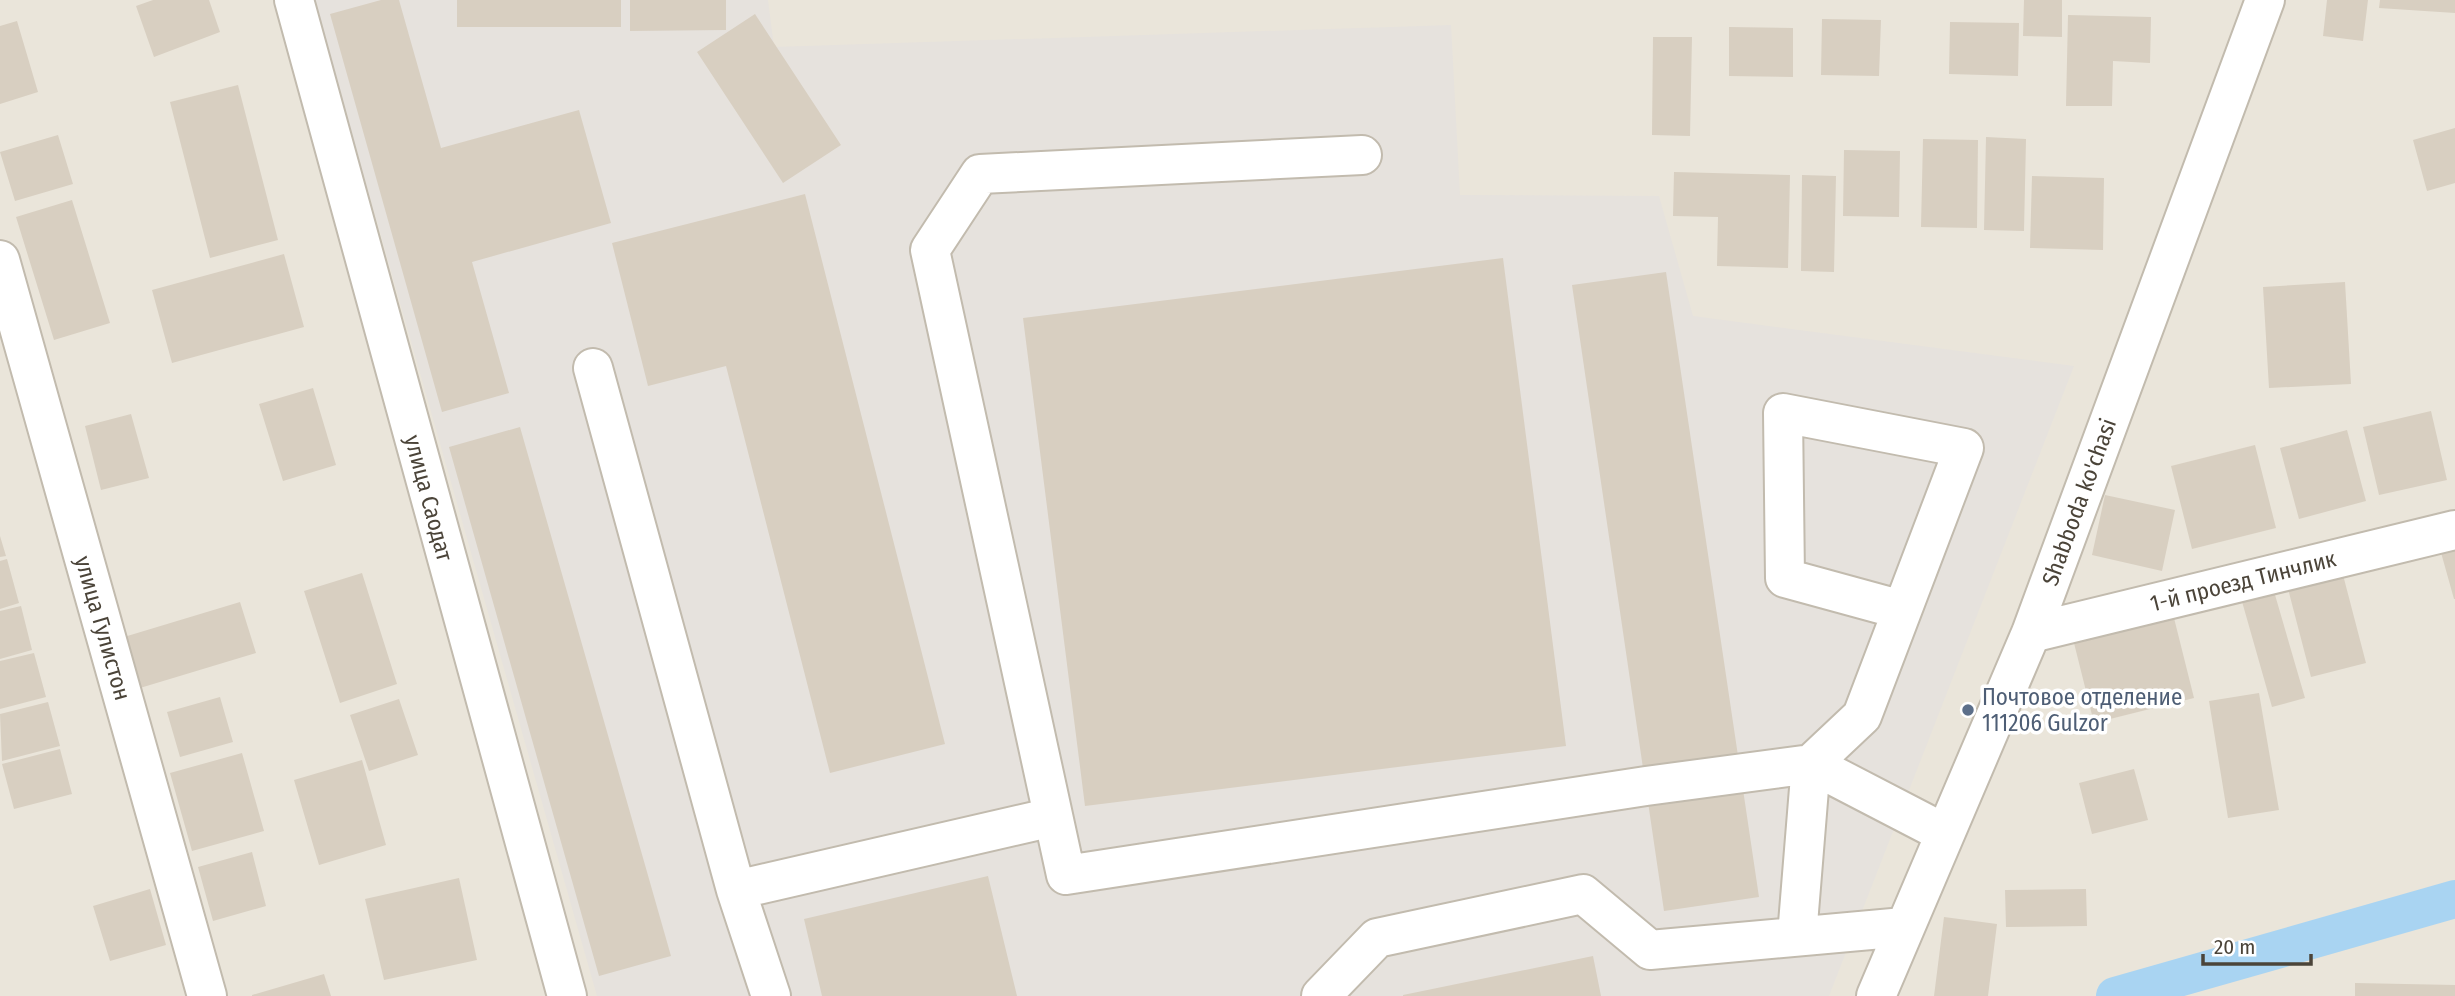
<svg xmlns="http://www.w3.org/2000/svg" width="2455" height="996" font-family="'Fira Sans Condensed',sans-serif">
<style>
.residential{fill:#eae5da}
.industrial{fill:#e6e2dd}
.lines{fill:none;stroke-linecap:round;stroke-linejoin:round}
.canal{stroke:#a9d4f2;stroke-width:38}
.building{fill:#d8cfc1}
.minor-casing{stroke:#c2bbae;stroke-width:42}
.minor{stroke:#fff;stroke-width:38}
.service-dot{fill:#5c6f8a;stroke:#fff;stroke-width:2.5}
.labels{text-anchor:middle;stroke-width:7;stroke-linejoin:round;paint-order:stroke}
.street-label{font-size:23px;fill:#4b4439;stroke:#fff}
.service-label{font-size:23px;fill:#4e5e75;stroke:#fff;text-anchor:start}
</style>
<rect width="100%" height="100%" fill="#f6f3ec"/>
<path class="residential" d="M0,0H2455V996H0Z"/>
<path class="industrial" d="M314,0H768L774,47L1451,25L1460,195L1659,196L1693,316L2074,366L1829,996H597Z"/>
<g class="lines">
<path class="canal" d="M2115,996L2455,899"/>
</g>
<path class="building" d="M153,0H209L220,32L154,57L136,6Z
M381,0H399L441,148L579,110L611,223L472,262L509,393L442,412L330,14Z
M457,0H621V27H457Z
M630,0H726V30L630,31Z
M2024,0H2062V37L2023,36Z
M2327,0H2368L2363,41L2323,36Z
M2380,0H2455V13L2379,8Z
M755,14L841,145L783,183L697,52Z
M2068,15L2151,17L2150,63L2113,61L2112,106H2066Z
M1822,19L1881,20L1879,76L1821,75Z
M17,21L38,92L0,104V26Z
M1950,22L2019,23L2018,76L1949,74Z
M1729,27L1793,28V77L1729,76Z
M1653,37H1692L1690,136L1652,135Z
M238,85L278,240L210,258L170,102Z
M2455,128V183L2427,191L2413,140Z
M58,135L73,184L15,201L0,152Z
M1986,137L2026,139L2024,231L1984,230Z
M1923,139L1978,140L1977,228L1921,227Z
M1844,150L1900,151L1899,217L1843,216Z
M1674,172L1790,175L1788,268L1717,266L1718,217L1673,216Z
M1802,175L1836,176L1834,272L1801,271Z
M2032,176L2104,178L2103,250L2030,248Z
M805,194L945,744L830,773L726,366L648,386L612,243Z
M72,200L110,323L54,340L16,217Z
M284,254L304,327L172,363L152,290Z
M1503,258L1566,746L1085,806L1023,318Z
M1666,272L1759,897L1664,911L1572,285Z
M2345,282L2351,384L2269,388L2263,287Z
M313,388L336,465L283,481L259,404Z
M2431,411L2447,480L2379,495L2363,427Z
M131,414L149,478L101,490L85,426Z
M520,427L671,956L599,976L449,447Z
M2347,430L2366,501L2299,519L2280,448Z
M2255,445L2276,528L2192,549L2171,466Z
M2105,495L2175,510L2162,571L2092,555Z
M0,536L6,556L0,557Z
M2455,545V599H2454L2440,549Z
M7,559L19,603L0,609V561Z
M2342,571L2366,663L2311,677L2287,585Z
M362,573L397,684L340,703L304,591Z
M2273,588L2305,698L2272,707L2241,598Z
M240,602L256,653L140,688L124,637Z
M21,606L32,650L0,659V611Z
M2173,614L2194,698L2094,723L2073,639Z
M34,653L46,697L0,709V661Z
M2259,693L2279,810L2228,818L2209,701Z
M220,697L233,742L180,757L167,712Z
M399,699L418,755L369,771L350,715Z
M48,702L60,746L2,761L0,714Z
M60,749L72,794L14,809L2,764Z
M242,753L264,831L192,851L170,773Z
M362,760L386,845L319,865L294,780Z
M2134,769L2148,820L2092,834L2079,783Z
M252,852L266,906L213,921L198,867Z
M988,876L1017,996H822L804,919Z
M459,878L477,960L384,980L365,899Z
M150,889L166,945L110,961L93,906Z
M2086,889L2087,926L2006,927L2005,890Z
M1944,917L1997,924L1988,996H1934Z
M1593,956L1601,996H1403V995Z
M324,974L331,996H252V995Z
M2355,983L2455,985V996H2355Z"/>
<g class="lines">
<g class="minor-casing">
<path id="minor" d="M294,0L567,996
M1362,155L980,174L930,250L1066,875L1646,786L1811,764L1944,833
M0,260L207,996
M593,368L736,890L771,996
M2031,633L2455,530
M736,890L1053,817
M1797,936L1811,764L1862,716L1964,448L1783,413L1785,578L1902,610
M1321,996L1377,938L1583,894L1650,950L1904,927
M1876,996L2031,633L2265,0"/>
</g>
<use href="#minor" class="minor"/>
</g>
<circle class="service-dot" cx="1968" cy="710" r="7"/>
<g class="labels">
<g class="street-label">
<text transform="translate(429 498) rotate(75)" y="8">улица Саодат</text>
<text transform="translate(2079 502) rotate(-70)" y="8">Shabboda ko'chasi</text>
<text transform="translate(2243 581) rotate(-14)" y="8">1-й проезд Тинчлик</text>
<text transform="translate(103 628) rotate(74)" y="8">улица Гулистон</text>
</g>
<g class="service-label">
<text x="1982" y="705">Почтовое отделение<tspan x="1982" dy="26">111206 Gulzor</tspan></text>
</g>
</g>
<path d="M2203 954v10h108v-10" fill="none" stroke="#4b4439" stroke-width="3.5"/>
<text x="2214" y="954" font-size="21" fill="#4b4439" stroke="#ffffff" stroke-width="5" paint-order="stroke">20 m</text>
</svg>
